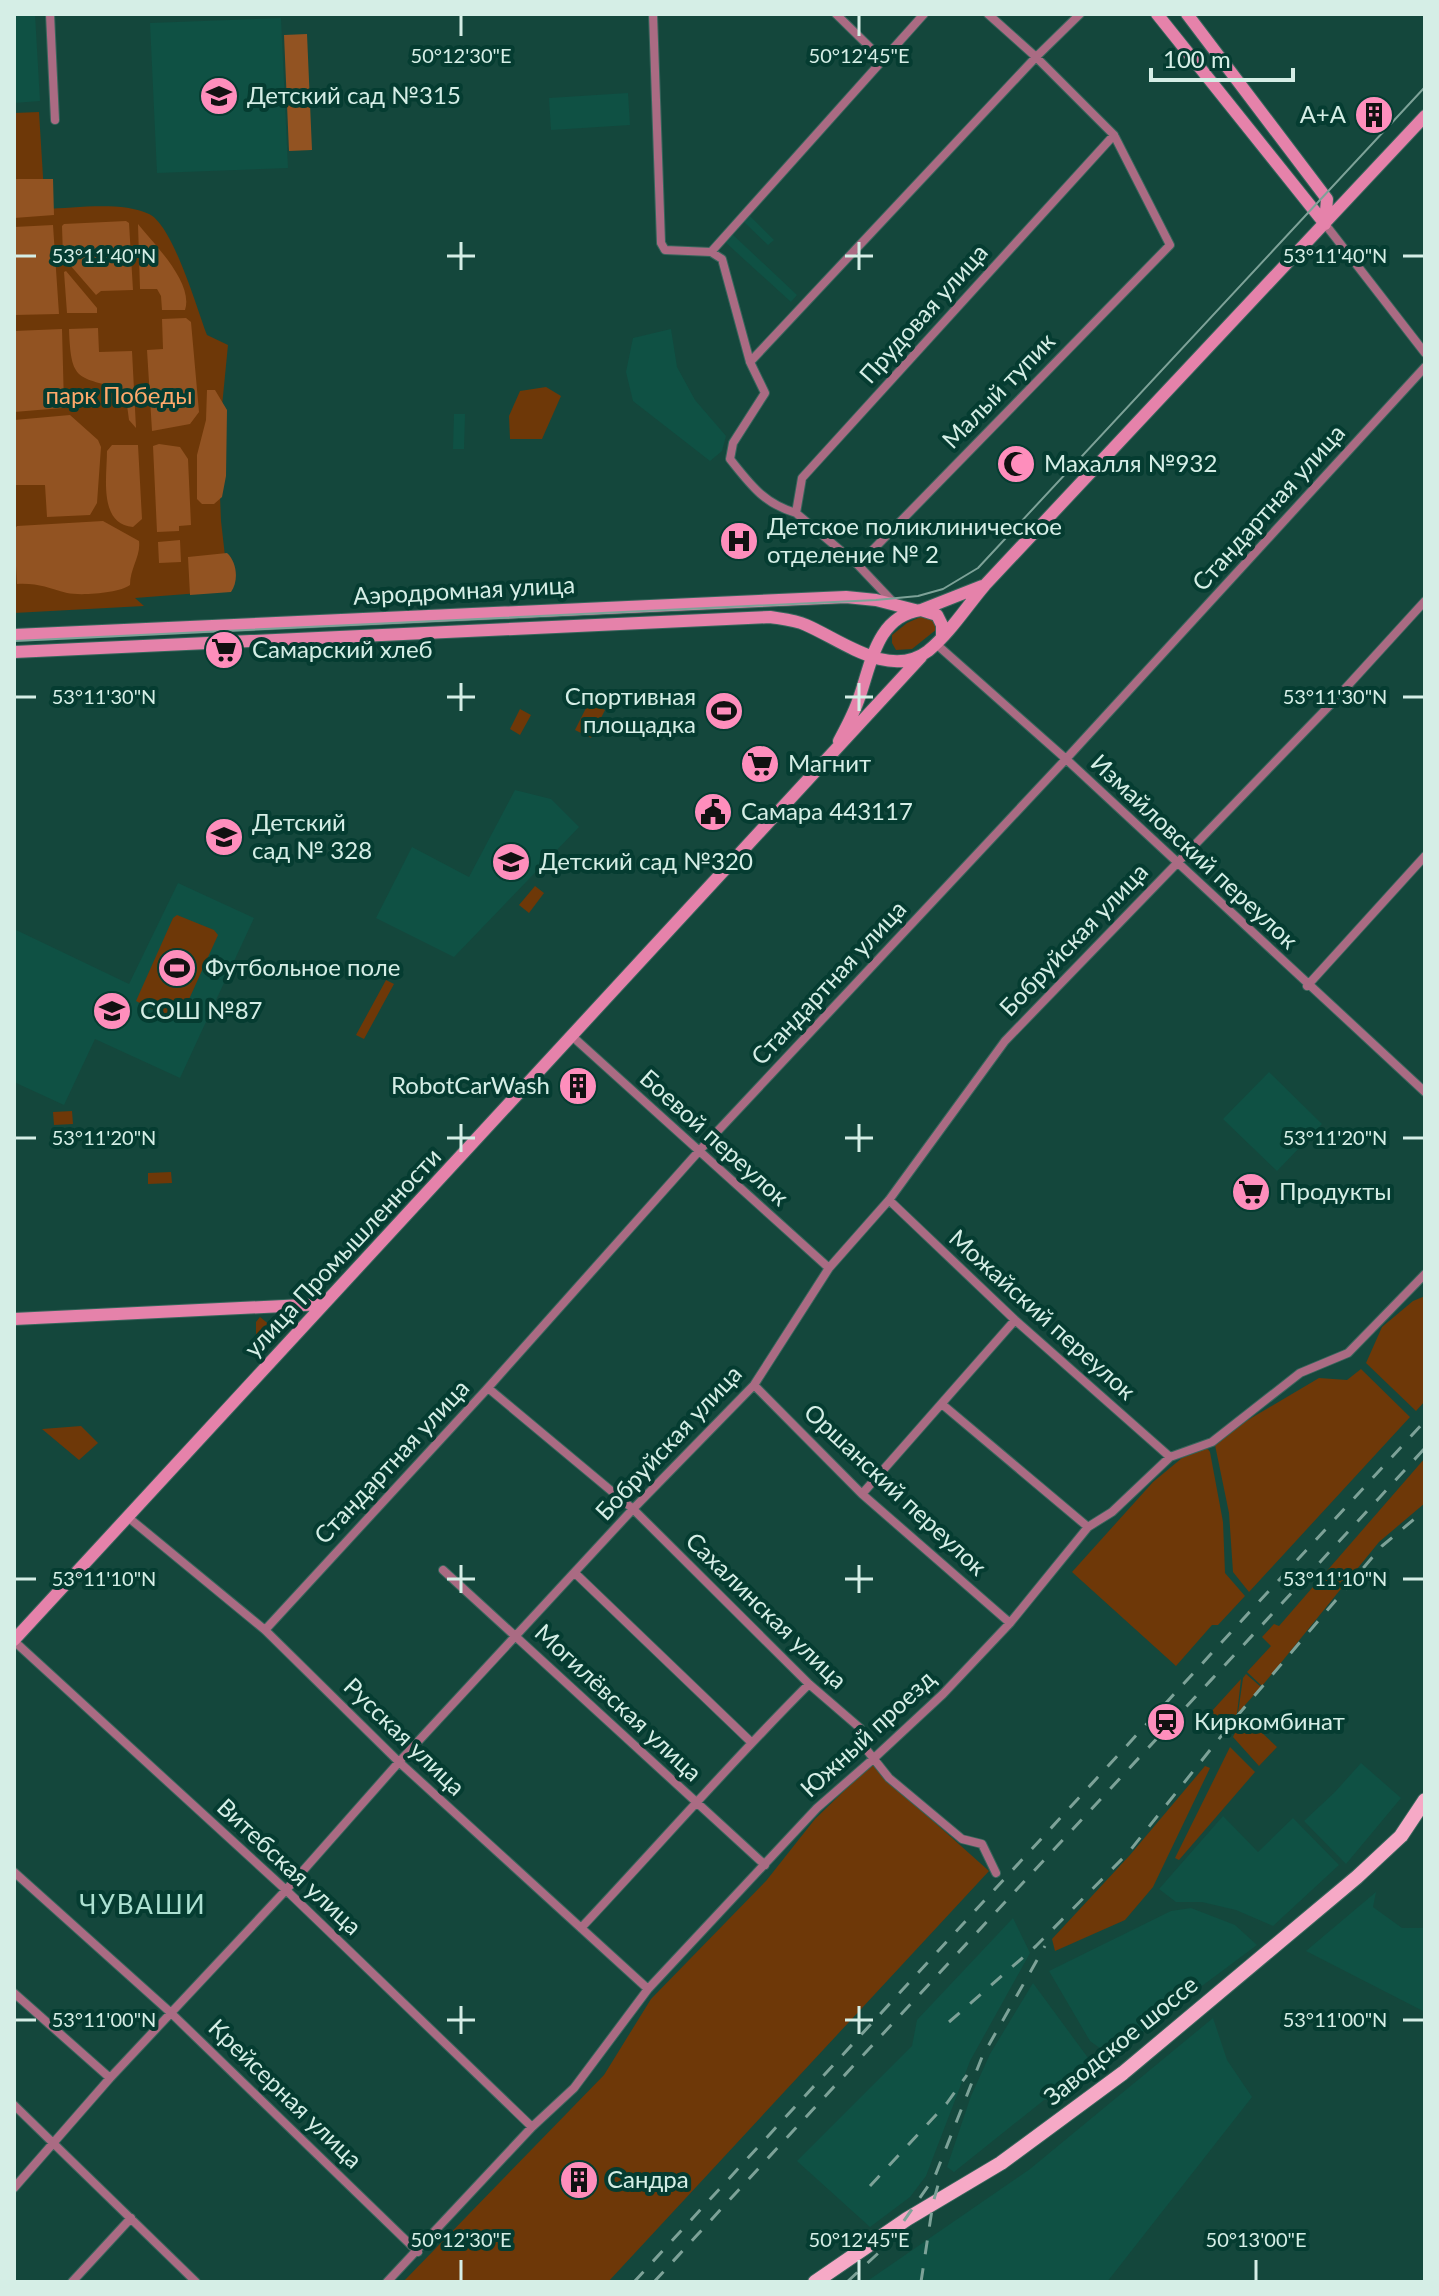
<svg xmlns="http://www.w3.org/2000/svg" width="1439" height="2296" font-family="Lato,sans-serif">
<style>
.built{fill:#0f5144}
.green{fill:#6e3808}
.forest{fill:#925322}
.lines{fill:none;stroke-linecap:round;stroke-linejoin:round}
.street-casing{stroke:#37655b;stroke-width:10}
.secondary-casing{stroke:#37655b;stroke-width:14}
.primary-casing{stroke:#37655b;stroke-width:16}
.street{stroke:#aa6b83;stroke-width:8}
.secondary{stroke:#e582aa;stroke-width:12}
.primary{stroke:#f6a9c6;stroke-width:14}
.tram{stroke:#7da298;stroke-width:2}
.rail{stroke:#7da298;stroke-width:3;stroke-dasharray:14 14;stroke-linecap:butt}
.ticks{fill:none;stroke:#d5eee6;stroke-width:3}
.labels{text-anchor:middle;stroke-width:8;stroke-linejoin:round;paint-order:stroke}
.poi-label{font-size:24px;fill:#d5eee6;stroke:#053c31;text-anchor:start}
.street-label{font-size:24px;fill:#d5eee6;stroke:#053c31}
.park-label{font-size:24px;fill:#ffa96b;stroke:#053c31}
.neighbourhood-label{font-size:26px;letter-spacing:2px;fill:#ade1d2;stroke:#053c31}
.ticks-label{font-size:20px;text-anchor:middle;fill:#d5eee6;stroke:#053c31;stroke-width:8;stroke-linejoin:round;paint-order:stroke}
</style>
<rect width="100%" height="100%" fill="#14473c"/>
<path class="built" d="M14,14H35L40,101L14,103Z
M281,18L288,168L157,173L150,23Z
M628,93L630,125L551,130L549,98Z
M750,216L774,240L768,245L744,222Z
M731,233L797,295L791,302L724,241Z
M671,329L677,367L695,400L726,436L722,451L710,461L633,401L626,372L633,338Z
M454,414H465L464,449H453Z
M515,790L551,799L579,827L454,957L376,918L412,847L469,877Z
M178,883L254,918L180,1078L95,1039L64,1105L14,1082V929L129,984Z
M1269,1072L1322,1124L1277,1171L1223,1119Z
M1361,1763L1401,1798L1346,1864L1304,1821L1335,1792Z
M1223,1816L1258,1852L1293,1818L1339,1865L1273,1926L1236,1910L1202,1902H1176L1159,1889Z
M1376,1892L1373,1907L1402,1928H1425V2012L1306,1951Z
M1191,1908L1235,1925L1257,1945L1179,2003L1112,2057L1090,2041L1049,1971L1171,1911Z
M1013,1918L1030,1953L970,2061L926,2176L910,2197L870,2227L797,2161L912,2046L917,2020Z
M1033,1983L1094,2066L1055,2100H1044L954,2172L947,2167L971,2096L990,2054Z
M1213,2018L1227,2060L1252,2097L1107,2282H866L1030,2169Z"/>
<path class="green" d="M39,112L45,209C75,208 122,201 149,214C173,225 197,309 207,335L228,345L218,447L221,521L225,556L213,592L135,598L144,606L14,613V113Z
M546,387L561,396L542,439H510L509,416L520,391Z
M925,615L934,618L937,629L912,649L896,650L892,643V635L907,623Z
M734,694L735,727H713L712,695Z
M589,702L605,710L591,738L575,730Z
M520,709L531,715L520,735L510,729Z
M535,886L544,893L529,913L519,905Z
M177,915L214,930L218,935L181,1017L171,1019L136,1001L173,918Z
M386,980L394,984L364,1039L356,1035Z
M72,1111L73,1124L54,1125L53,1112Z
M171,1172L172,1183L148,1184V1173Z
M1425,1296V1401L1416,1411L1366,1363L1382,1327L1413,1301Z
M260,1317L271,1326L272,1338L268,1347L256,1335V1322Z
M1361,1369L1410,1417L1249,1592L1233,1572L1229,1513L1215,1445L1231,1430L1319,1378L1347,1380Z
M81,1426L98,1443L79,1460L42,1429Z
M1207,1448L1210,1452L1223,1522L1225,1573L1245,1596L1218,1625H1212L1176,1666L1072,1572L1153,1482L1182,1458Z
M1425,1458V1503L1379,1542L1262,1686L1247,1672L1271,1646L1262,1637L1274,1624L1279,1626Z
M1246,1674L1261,1687L1238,1713L1243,1678Z
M1241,1679L1237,1714L1224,1731L1211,1720V1712Z
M1243,1715L1277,1747L1259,1766L1233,1737Z
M1230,1747L1255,1772L1179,1860L1175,1858Z
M873,1763L886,1779L989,1871L608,2282H403L604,2075L651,1999L766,1881L815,1819Z
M1205,1766L1210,1768L1153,1887L1125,1920L1055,1951L1052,1939L1130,1855Z"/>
<path class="forest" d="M307,34L312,150L289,151L284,35Z
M14,179H53L54,215L14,218Z
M126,221L129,223L133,290L101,291L96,295L63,257L62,226L64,224Z
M138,224C154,244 194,283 185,310H162L161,296L157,289H140Z
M53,225L59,314L14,315V227Z
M66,271L97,308V313H67L64,272Z
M186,318L191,322L199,412L190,424L152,431L147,350L163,349L162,319Z
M98,328L99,352L132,351L136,428L129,420L125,390C77,376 71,383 69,329Z
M62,329L64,405L62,408L14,412V331Z
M207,390H215L227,410L226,476L222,497L214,504H202L197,499V455L206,420Z
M70,415L98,440L101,447L97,503L90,515L47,517L45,485H14V420Z
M159,444L180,447L188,459L191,525L179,526V531L157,532L153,446Z
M112,445H138L142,519L133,527C98,524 107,476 107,451Z
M103,521L139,541C141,556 130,568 130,585C120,593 81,596 67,593C47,588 39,583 17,584L14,530L17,526Z
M180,540L181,562L159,563L158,542Z
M227,553C237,562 239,581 231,592L190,595L188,557Z"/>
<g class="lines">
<g class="street-casing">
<path id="street" d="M50,14L55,120
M653,14L661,243L665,250L711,252L722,259L750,362L765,393L733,443L730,459C750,484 763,503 796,513L802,478L1114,135
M836,14L883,60
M1325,224L1425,353
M711,252L924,14
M750,362L1036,57L1080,14
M796,513L858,565L894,603
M858,565L1170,245L1114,135L1036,57L988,14
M935,643L1066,759L1425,1092
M1307,986L1425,856
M573,1037L829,1268
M889,1200L1015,1320L1170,1457
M754,1385L862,1494L1010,1623
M488,1388L633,1509L809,1684L860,1728L866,1749L889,1778L962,1839L982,1844L996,1873
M943,1405L1088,1527
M862,1494L1015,1320
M129,1518L265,1630L399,1762L648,1989
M443,1570L765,1865
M576,1574L751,1742
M265,1630L486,1390L699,1151L1066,759L1425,367
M14,1641L286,1890L532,2127
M14,1872L170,2012L418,2252
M581,1928C657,1847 730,1763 809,1684
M14,1993L110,2078
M14,2105L196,2282
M14,2188L110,2078L286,1890L399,1762L633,1509L754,1385L829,1268L889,1200L1005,1041L1331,704L1425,601
M72,2282L131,2218
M387,2282L532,2127L574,2088L648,1989L817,1808L872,1760L943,1694L1010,1623L1088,1527L1112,1512L1170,1457L1212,1442L1300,1373L1348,1353L1425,1274"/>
</g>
<g class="secondary-casing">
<path id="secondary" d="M1157,14L1325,224
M1187,14L1327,199L1325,224
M921,610L982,586
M14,635L846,597L876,600L915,610
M14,652L770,617C782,619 795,620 806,625C841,640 890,680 928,651C950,633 967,606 985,585L1425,116
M839,741C846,728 853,715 858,701C871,667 875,616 921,610L937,615L942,625V636
M14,1319L324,1304
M14,1640L921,657"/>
</g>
<g class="primary-casing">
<path id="primary" d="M815,2282L907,2219L1001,2163L1123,2073L1357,1877L1401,1836L1425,1800"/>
</g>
<use href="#street" class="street"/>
<use href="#secondary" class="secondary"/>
<use href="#primary" class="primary"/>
<path class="tram" d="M14,641L876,600L918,596L943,589L978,568L1425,87"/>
<path class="rail" d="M949,2022L1036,1946L1128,1853L1238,1715L1382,1546L1425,1510
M870,2186L947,2103L967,2075
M634,2282L1425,1421
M654,2282C910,2003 1169,1727 1425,1448
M847,2282L887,2245L935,2176L982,2057L1045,1946
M921,2282L933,2203L940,2178"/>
</g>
<path class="ticks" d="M461,16V36M859,16V36M461,242V270M859,242V270M16,256H36M447,256H475M845,256H873M1403,256H1423M461,683V711M859,683V711M16,697H36M447,697H475M845,697H873M1403,697H1423M461,1124V1152M859,1124V1152M16,1138H36M447,1138H475M845,1138H873M1403,1138H1423M461,1565V1593M859,1565V1593M16,1579H36M447,1579H475M845,1579H873M1403,1579H1423M461,2006V2034M859,2006V2034M16,2020H36M447,2020H475M845,2020H873M1403,2020H1423M461,2260V2280M859,2260V2280M1256,2260V2280"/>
<defs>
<g id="school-disc" transform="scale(2)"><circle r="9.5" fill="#fe8ebc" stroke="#053c31"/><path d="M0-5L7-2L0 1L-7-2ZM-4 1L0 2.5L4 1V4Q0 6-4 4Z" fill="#111"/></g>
<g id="building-disc" transform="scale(2)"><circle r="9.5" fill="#fe8ebc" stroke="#053c31"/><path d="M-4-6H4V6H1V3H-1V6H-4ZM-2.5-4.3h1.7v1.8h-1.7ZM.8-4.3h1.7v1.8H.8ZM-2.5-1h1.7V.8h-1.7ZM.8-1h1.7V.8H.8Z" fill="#111"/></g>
<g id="mosque-disc" transform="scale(2)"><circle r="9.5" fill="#fe8ebc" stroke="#053c31"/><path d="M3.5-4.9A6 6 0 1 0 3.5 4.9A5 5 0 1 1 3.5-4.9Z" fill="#111"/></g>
<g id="hospital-disc" transform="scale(2)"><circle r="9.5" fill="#fe8ebc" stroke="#053c31"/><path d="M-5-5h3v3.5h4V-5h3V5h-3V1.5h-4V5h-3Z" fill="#111"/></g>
<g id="supermarket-disc" transform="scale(2)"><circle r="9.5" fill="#fe8ebc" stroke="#053c31"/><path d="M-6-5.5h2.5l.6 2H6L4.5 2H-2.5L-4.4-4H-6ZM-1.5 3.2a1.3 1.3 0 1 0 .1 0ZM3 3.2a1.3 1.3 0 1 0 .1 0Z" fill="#111"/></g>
<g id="stadium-disc" transform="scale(2)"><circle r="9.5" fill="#fe8ebc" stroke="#053c31"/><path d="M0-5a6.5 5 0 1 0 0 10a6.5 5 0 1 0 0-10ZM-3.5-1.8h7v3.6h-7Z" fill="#111"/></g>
<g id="civic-disc" transform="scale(2)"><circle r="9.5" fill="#fe8ebc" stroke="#053c31"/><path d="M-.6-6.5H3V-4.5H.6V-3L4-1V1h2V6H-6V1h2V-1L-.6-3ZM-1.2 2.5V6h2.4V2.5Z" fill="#111"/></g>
<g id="station-disc" transform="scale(2)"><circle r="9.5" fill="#fe8ebc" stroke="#053c31"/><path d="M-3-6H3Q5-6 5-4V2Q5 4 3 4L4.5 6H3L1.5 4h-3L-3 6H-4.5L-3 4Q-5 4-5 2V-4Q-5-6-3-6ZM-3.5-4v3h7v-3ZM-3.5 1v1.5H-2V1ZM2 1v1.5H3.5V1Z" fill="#111"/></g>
</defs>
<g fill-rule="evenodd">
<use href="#school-disc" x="219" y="96"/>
<use href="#building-disc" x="1374" y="115"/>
<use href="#mosque-disc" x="1016" y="464"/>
<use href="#hospital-disc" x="739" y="541"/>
<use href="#supermarket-disc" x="224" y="650"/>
<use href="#stadium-disc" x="724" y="711"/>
<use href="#supermarket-disc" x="760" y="764"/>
<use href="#civic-disc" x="713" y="812"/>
<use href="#school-disc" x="224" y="837"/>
<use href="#school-disc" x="511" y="862"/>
<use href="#stadium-disc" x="177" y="968"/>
<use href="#school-disc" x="112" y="1011"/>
<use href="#building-disc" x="578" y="1086"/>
<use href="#supermarket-disc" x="1251" y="1192"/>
<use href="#station-disc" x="1166" y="1722"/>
<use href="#building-disc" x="579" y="2180"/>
</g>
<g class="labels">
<g class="poi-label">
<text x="247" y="104">Детский сад №315</text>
<text x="1346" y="123" text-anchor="end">А+A</text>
<text x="1044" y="472">Махалля №932</text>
<text x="767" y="535">Детское поликлиническое<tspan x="767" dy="28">отделение № 2</tspan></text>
<text x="252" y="658">Самарский хлеб</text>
<text x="696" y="705" text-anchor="end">Спортивная<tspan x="696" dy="28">площадка</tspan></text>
<text x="788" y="772">Магнит</text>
<text x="741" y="820">Самара 443117</text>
<text x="252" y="831">Детский<tspan x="252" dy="28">сад № 328</tspan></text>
<text x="539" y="870">Детский сад №320</text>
<text x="205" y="976">Футбольное поле</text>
<text x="140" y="1019">СОШ №87</text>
<text x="550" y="1094" text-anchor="end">RobotCarWash</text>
<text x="1279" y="1200">Продукты</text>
<text x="1194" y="1730">Киркомбинат</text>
<text x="607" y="2188">Сандра</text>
</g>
<g class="street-label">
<text transform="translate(924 314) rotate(-48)" y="8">Прудовая улица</text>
<text transform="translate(999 391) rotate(-46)" y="8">Малый тупик</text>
<text transform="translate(1269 508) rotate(-48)" y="8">Стандартная улица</text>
<text transform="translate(464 591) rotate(-3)" y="8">Аэродромная улица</text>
<text transform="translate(1194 852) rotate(43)" y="8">Измайловский переулок</text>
<text transform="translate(1074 940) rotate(-46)" y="8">Бобруйская улица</text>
<text transform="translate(829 983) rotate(-47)" y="8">Стандартная улица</text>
<text transform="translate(714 1138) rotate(42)" y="8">Боевой переулок</text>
<text transform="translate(343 1253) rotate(-47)" y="8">улица Промышленности</text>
<text transform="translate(1042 1315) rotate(42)" y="8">Можайский переулок</text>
<text transform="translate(669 1443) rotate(-47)" y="8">Бобруйская улица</text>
<text transform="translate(392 1462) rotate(-47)" y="8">Стандартная улица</text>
<text transform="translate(895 1490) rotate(43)" y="8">Оршанский переулок</text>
<text transform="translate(766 1611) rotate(44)" y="8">Сахалинская улица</text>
<text transform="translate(618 1703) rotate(43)" y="8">Могилёвская улица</text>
<text transform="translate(868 1734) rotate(-43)" y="8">Южный проезд</text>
<text transform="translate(404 1737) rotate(44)" y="8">Русская улица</text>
<text transform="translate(289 1867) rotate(43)" y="8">Витебская улица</text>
<text transform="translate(1121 2041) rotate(-39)" y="8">Заводское шоссе</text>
<text transform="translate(285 2094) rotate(44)" y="8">Крейсерная улица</text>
</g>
<g class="park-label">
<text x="119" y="404">парк Победы</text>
</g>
<g class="neighbourhood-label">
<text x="143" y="1914">ЧУВАШИ</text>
</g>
</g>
<g class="ticks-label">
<text x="461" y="63">50°12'30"E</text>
<text x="859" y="63">50°12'45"E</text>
<text x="104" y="263">53°11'40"N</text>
<text x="1335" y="263">53°11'40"N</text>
<text x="104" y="704">53°11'30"N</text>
<text x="1335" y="704">53°11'30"N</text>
<text x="104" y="1145">53°11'20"N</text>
<text x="1335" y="1145">53°11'20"N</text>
<text x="104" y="1586">53°11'10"N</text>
<text x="1335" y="1586">53°11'10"N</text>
<text x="104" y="2027">53°11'00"N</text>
<text x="1335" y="2027">53°11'00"N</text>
<text x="461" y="2247">50°12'30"E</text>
<text x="859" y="2247">50°12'45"E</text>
<text x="1256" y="2247">50°13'00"E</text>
</g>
<rect width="1439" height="2296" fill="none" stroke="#d5eee6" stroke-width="32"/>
<path d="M1151 68v12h142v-12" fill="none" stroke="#d5eee6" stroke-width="4"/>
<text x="1163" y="68" font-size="24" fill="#d5eee6" stroke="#053c31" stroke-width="6" paint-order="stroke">100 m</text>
</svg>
